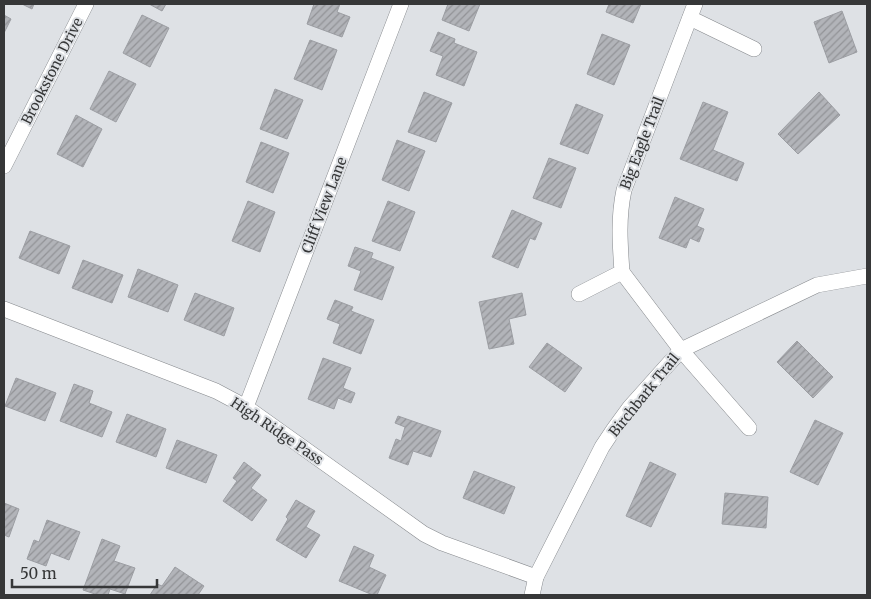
<svg xmlns="http://www.w3.org/2000/svg" width="871" height="599" viewBox="0 0 871 599" font-family="Merriweather,serif">
	<defs>
		<pattern id="building-hatch" width="6" height="6" patternUnits="userSpaceOnUse" patternTransform="scale(1.25)"><rect width="6" height="6" fill="#b2b4b9"/><path d="M-1 1l2-2M0 6l6-6M5 7l2-2" fill="none" stroke="#929397"/></pattern>
	</defs>
	<rect width="100%" height="100%" fill="#dee1e5"/>
	<!-- building -->
	<g fill="url(#building-hatch)" stroke="#9c9ea3">
		<path d="M22,4h12l-2,5z"/>
		<path d="M149,4h17l-4,7z"/>
		<path d="M314,4h26l-3,8 13,5 -8,20 -35,-13z"/>
		<path d="M448,4h32l-11,27 -27,-11z"/>
		<path d="M609,4h32l-8,19 -27,-11z"/>
		<path d="M842,11l15,41 -28,11 -15,-41z"/>
		<path d="M4,15l7,4 -7,14z"/>
		<path d="M142,15l27,13 -19,39 -27,-14z"/>
		<path d="M438,32l17,7 -1,4 23,9 -13,34 -28,-11 7,-19 -13,-5z"/>
		<path d="M602,34l28,11 -16,40 -27,-11z"/>
		<path d="M310,40l27,10 -15,40 -28,-11z"/>
		<path d="M109,71l27,13 -20,38 -26,-13z"/>
		<path d="M275,89l28,11 -16,39 -27,-10z"/>
		<path d="M424,92l28,11 -16,39 -28,-10z"/>
		<path d="M819,92l21,23 -42,39 -20,-20z"/>
		<path d="M703,102l25,10 -15,38 31,13 -7,18 -57,-22z"/>
		<path d="M576,104l27,11 -15,39 -28,-10z"/>
		<path d="M76,115l26,14 -19,38 -26,-13z"/>
		<path d="M397,140l28,11 -16,40 -27,-11z"/>
		<path d="M261,142l28,11 -16,40 -27,-11z"/>
		<path d="M549,158l27,10 -15,40 -28,-10z"/>
		<path d="M675,197l29,12 -7,17 7,3 -5,13 -9,-4 -4,10 -27,-10z"/>
		<path d="M248,201l27,11 -15,40 -28,-11z"/>
		<path d="M388,201l27,11 -15,39 -28,-10z"/>
		<path d="M512,210l30,13 -7,17 -5,-2 -12,30 -26,-11z"/>
		<path d="M30,231l40,15 -11,28 -40,-16z"/>
		<path d="M355,247l18,6 -2,5 23,9 -12,33 -28,-10 7,-19 -13,-5z"/>
		<path d="M83,260l40,15 -11,28 -40,-15z"/>
		<path d="M138,269l40,16 -10,27 -40,-15z"/>
		<path d="M195,293l39,15 -10,28 -40,-16z"/>
		<path d="M522,293l4,22 -17,4 5,25 -25,5 -10,-47z"/>
		<path d="M335,300l18,7 -2,4 23,9 -13,34 -28,-11 7,-19 -13,-5z"/>
		<path d="M797,341l36,36 -20,21 -36,-36z"/>
		<path d="M547,343l35,25 -17,24 -36,-25z"/>
		<path d="M323,358l28,10 -8,20 12,5 -4,10 -13,-5 -4,11 -26,-10z"/>
		<path d="M16,378l40,15 -11,28 -40,-15z"/>
		<path d="M74,384l19,7 -4,12 23,9 -10,25 -42,-16z"/>
		<path d="M127,414l39,15 -10,28 -40,-15z"/>
		<path d="M398,416l43,15 -10,26 -18,-6 -5,14 -19,-7 7,-19 5,2 4,-14 -10,-4z"/>
		<path d="M815,420l28,13 -25,52 -28,-13z"/>
		<path d="M177,440l40,15 -11,28 -40,-15z"/>
		<path d="M244,462l17,13 -10,13 16,12 -15,21 -29,-20 14,-20 -4,-3z"/>
		<path d="M650,462l26,12 -25,53 -25,-11z"/>
		<path d="M474,471l41,16 -11,27 -41,-16z"/>
		<path d="M725,493l43,4 -2,31 -44,-4z"/>
		<path d="M296,500l19,11 -9,16 14,8 -14,23 -30,-18 12,-21 -2,-2z"/>
		<path d="M4,503l15,6 -10,28 -5,-2z"/>
		<path d="M47,520l33,12 -11,28 -18,-7 -5,13 -19,-7 7,-19 5,2z"/>
		<path d="M102,539l18,7 -6,15 21,7 -10,26 -15,-5 -2,6h-10l-15,-5z"/>
		<path d="M354,546l20,9 -5,12 17,8 -9,20h-4l-34,-14z"/>
		<path d="M175,567l29,19 -6,9h-48l7,-11 5,2z"/>
	</g>
	<g fill="none" stroke-linecap="round" stroke-linejoin="round">
		<defs>
			<g id="street">
				<path d="M690,18l64,31"/>
				<path d="M4,166l82,-162"/>
				<path d="M622,272l59,78 68,78"/>
				<path d="M579,294l43,-22c-2,-28 -4,-54 2,-82l71,-186"/>
				<path d="M4,309l212,82 30,16 178,127 18,9 94,34"/>
				<path d="M246,407l155,-403"/>
				<path d="M532,595l4,-18 66,-130 12,-18 16,-22 51,-57 136,-65 50,-9"/>
			</g>
		</defs>
		<!-- street casing -->
		<use href="#street" stroke="#86898d" stroke-width="16"/>
		<!-- street -->
		<use href="#street" stroke="#fff" stroke-width="15"/>
	</g>
	<g text-anchor="middle" dominant-baseline="central" stroke-width="4" stroke-linejoin="round" paint-order="stroke">
		<!-- street labels -->
		<g font-size="14" fill="#363738" stroke="#dee1e5">
			<text transform="translate(52 71) rotate(-63)">Brookstone Drive</text>
			<text transform="translate(642 143) rotate(-69)">Big Eagle Trail</text>
			<text transform="translate(324 205) rotate(-69)">Cliff View Lane</text>
			<text transform="translate(644 395) rotate(-51)">Birchbark Trail</text>
			<text transform="translate(277 431) rotate(34)">High Ridge Pass</text>
		</g>
	</g>
	<!-- border -->
	<rect width="871" height="599" fill="none" stroke="#363738" stroke-width="10"/>
	<!-- scale -->
	<path d="M12 579v8h145v-8" fill="none" stroke="#363738" stroke-width="2.5"/>
	<text x="20" y="579" font-size="15" fill="#363738" stroke="#dee1e5" stroke-width="4" paint-order="stroke">50 m</text>
</svg>
